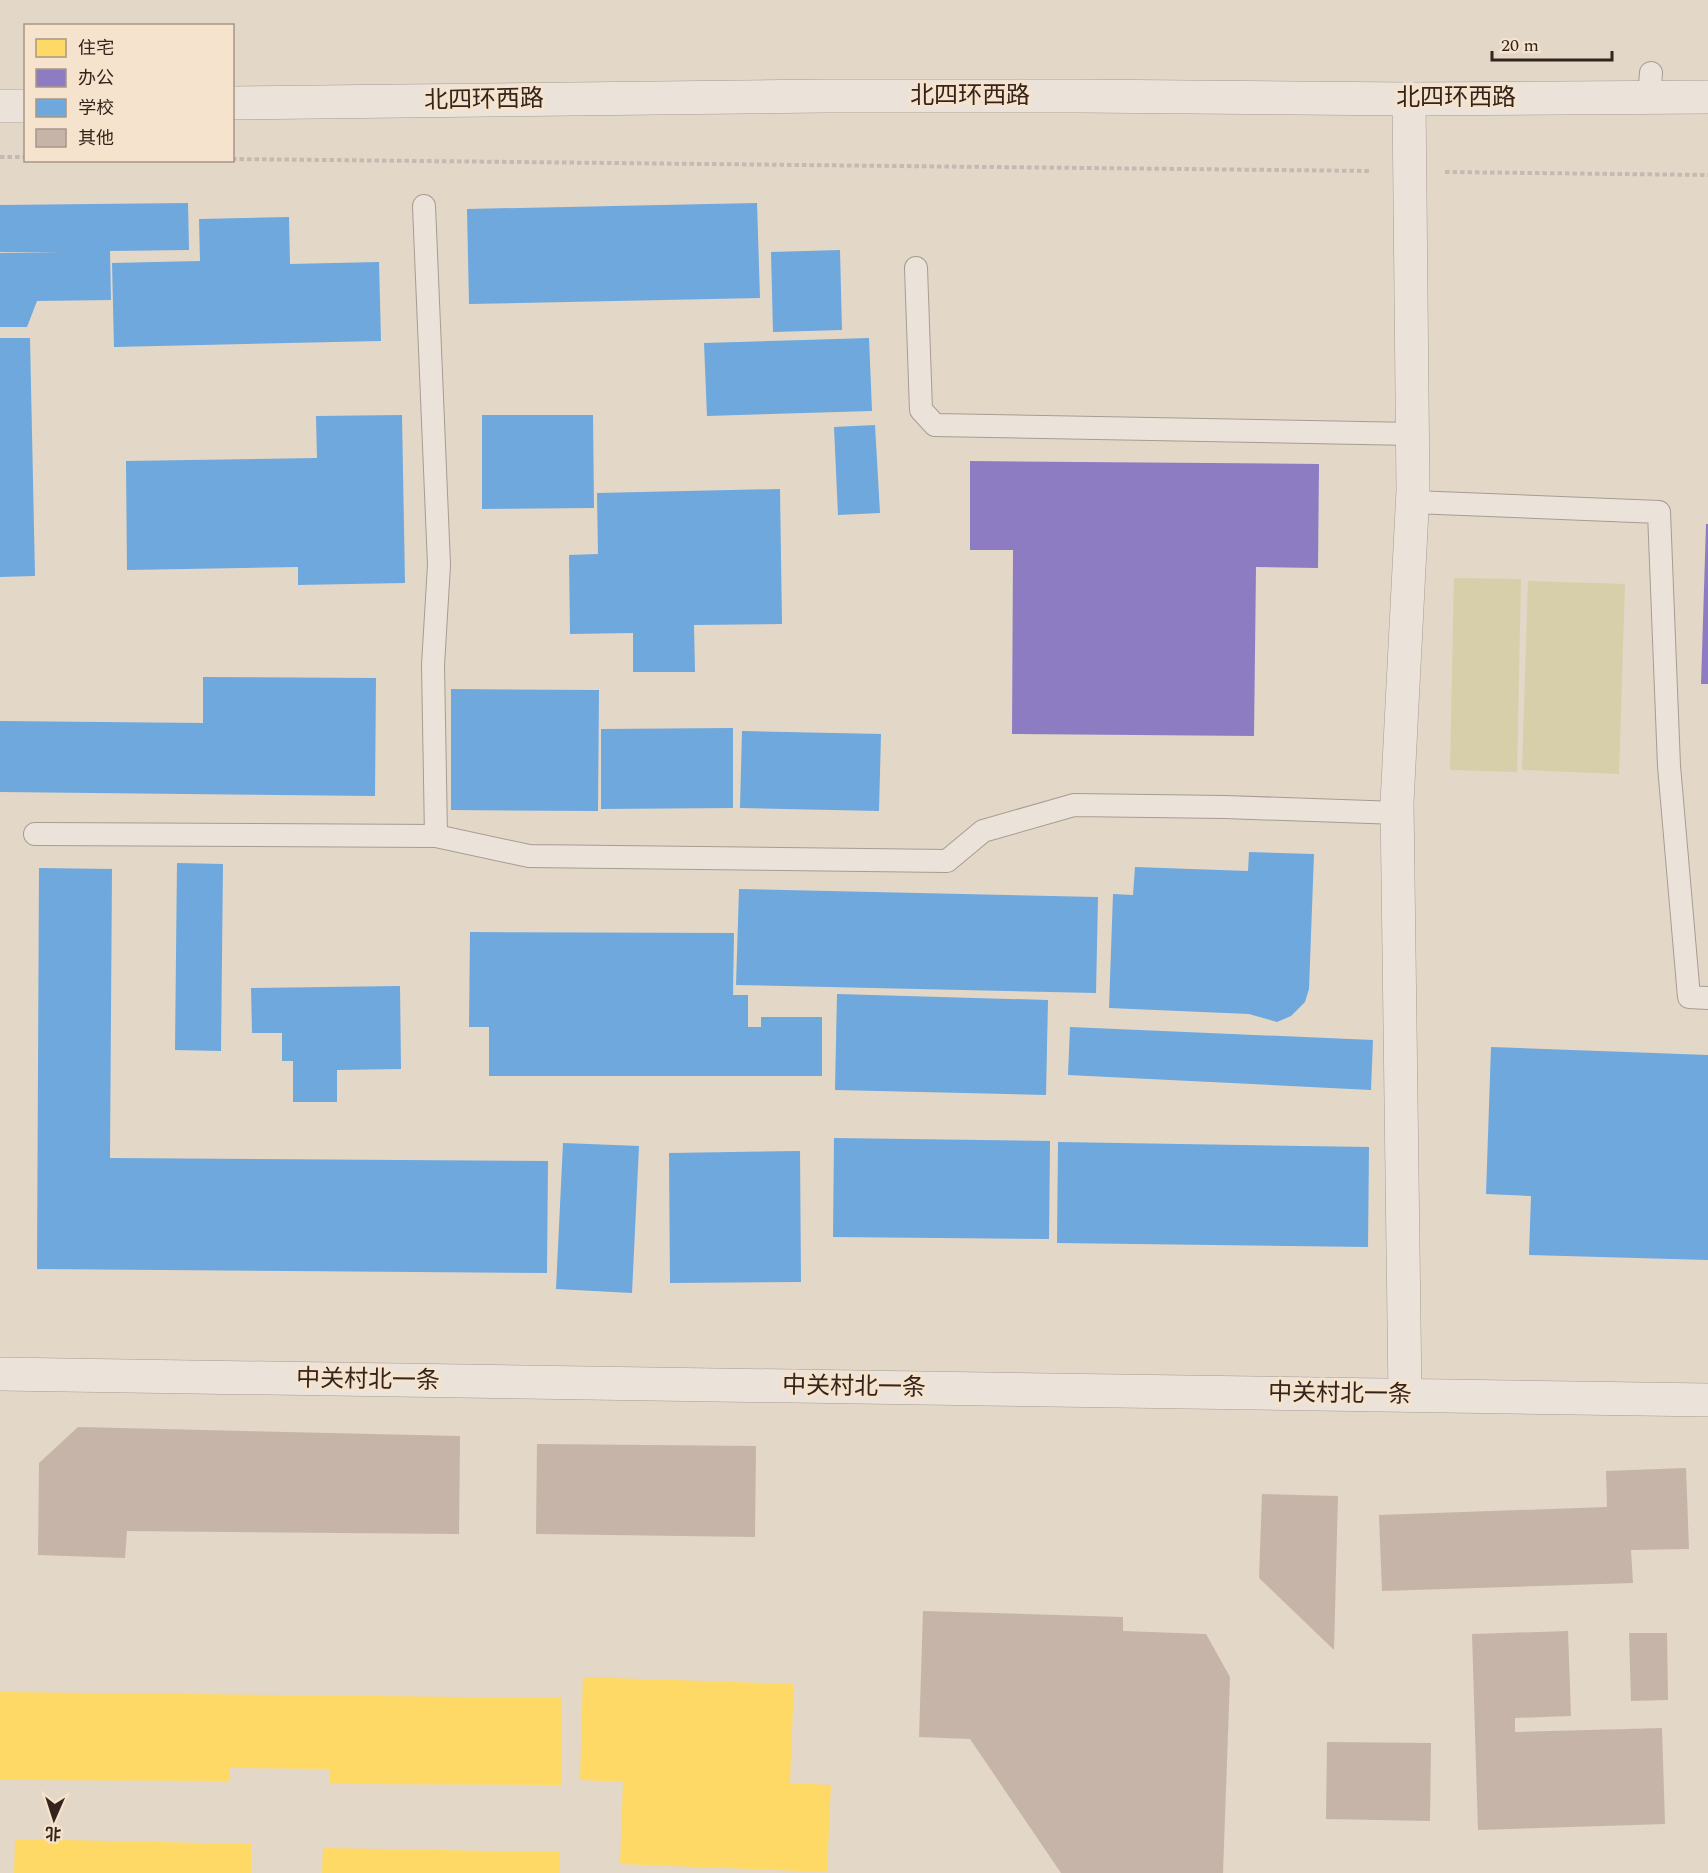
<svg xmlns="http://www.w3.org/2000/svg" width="1708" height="1873" viewBox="0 0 1708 1873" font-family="Spectral,'Noto Sans SC',serif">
	<rect width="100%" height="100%" fill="#e3d7c8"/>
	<!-- green -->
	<g fill="#d6cfaa">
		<path d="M1454,578l67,1 -4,193 -67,-2z"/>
		<path d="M1528,581l97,3 -6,190 -97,-4z"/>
	</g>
	<!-- homes -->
	<g fill="#ffd966">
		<path d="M583,1677l211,7 -4,99 41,2 -4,87 -207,-8 3,-82 -43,-2z"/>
		<path d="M0,1692l562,6 -1,87 -231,-1v-15l-100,-1v13l-230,-1z"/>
		<path d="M15,1839l236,5v29h-237z"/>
		<path d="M323,1848l237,4 -1,21h-237z"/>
	</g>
	<!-- offices -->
	<g fill="#8e7cc3">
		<path d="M970,461l349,3 -1,104 -62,-1 -2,169 -242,-2 1,-184h-43z"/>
		<path d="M1706,524h2v160h-7z"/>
	</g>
	<!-- schools -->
	<g fill="#6fa8dc">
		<path d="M188,203l1,47 -79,1 1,49 -74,1 -10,26h-27v-74l63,-1h-63v-47z"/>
		<path d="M757,203l3,95 -291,6 -2,-95z"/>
		<path d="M289,217l1,47 89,-2 2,79 -267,6 -2,-84 88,-2 -1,-42z"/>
		<path d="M840,250l2,80 -69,2 -2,-80z"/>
		<path d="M0,338h30l5,238 -35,1z"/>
		<path d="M869,338l3,73 -165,5 -3,-73z"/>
		<path d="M402,415l3,168 -107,2v-18l-171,3 -1,-109 191,-3 -1,-42z"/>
		<path d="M482,415h111l1,93 -112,1z"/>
		<path d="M875,425l5,88 -42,2 -4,-88z"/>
		<path d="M780,489l2,135 -88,1 1,47h-62v-39l-63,1 -1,-79 29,-1 -1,-61z"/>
		<path d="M203,677l173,1 -1,118 -375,-4v-71l203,2z"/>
		<path d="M451,689l148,1 -1,121 -147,-1z"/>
		<path d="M733,728v80l-132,1v-80z"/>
		<path d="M742,731l139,3 -2,77 -139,-3z"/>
		<path d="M1249,852l65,2 -5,135 -4,13 -14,14 -14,6 -28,-8 -140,-6 4,-114 20,1 2,-28 113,4z"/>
		<path d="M177,863l46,1 -2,187 -46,-1z"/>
		<path d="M39,868l73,1 -2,289 438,3 -1,112 -510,-4z"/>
		<path d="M739,889l359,8 -2,96 -360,-8z"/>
		<path d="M470,932l264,1 -1,62h15v32h13v-10h61v59h-333v-49h-20z"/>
		<path d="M400,986l1,83 -64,1v32h-44v-41h-11v-28h-30l-1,-45z"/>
		<path d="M837,994l211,6 -2,95 -211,-5z"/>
		<path d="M1070,1027l303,13 -2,50 -303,-15z"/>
		<path d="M1491,1047l217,8v205l-179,-5 2,-59 -45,-2z"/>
		<path d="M834,1138l216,3 -1,98 -216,-2z"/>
		<path d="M1058,1142l311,5 -1,100 -311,-4z"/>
		<path d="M563,1143l76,3 -7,147 -76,-4z"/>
		<path d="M800,1151l1,131 -131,1 -1,-130z"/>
	</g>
	<!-- building -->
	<g fill="#c6b4a9">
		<path d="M78,1427l382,9 -1,98 -332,-3 -2,27 -87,-3 1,-92z"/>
		<path d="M537,1444l219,2 -1,91 -219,-3z"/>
		<path d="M1686,1468l3,81 -58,1 2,33 -251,8 -3,-76 228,-8 -1,-36z"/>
		<path d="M1262,1494l76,2 -4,154 -75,-72z"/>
		<path d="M923,1611l200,6v14l83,3 24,43 -7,196h-162l-91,-134 -51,-2z"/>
		<path d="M1568,1631l3,85 -56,2v14l147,-4 3,96 -187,6 -6,-196z"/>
		<path d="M1629,1633h38l1,67 -37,1z"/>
		<path d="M1327,1742l104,1 -1,78 -104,-2z"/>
	</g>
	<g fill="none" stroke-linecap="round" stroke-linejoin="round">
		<defs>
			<g id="service">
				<path d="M1649,97l2,-24"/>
				<path d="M916,268l5,142 14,15 478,9"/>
				<path d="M1413,502l246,10 10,254 20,231 19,1"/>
				<path d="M35,834l401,2 -3,-171 6,-100 -15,-359"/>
				<path d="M436,836l93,20 418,5 36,-30 91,-26 151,2 173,6"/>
			</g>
			<g id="minor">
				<path d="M0,1374l1708,26"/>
				<path d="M1405,1395l-8,-592 16,-313 -4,-391"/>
			</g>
			<g id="tertiary">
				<path d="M232,103l592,-7h257l328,3 299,-2"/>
				<path d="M0,106h26"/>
			</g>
		</defs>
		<!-- service casing -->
		<use href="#service" stroke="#a79c92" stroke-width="24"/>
		<!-- minor casing -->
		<use href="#minor" stroke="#a79c92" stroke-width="34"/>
		<!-- tertiary casing -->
		<use href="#tertiary" stroke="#a79c92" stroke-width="34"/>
		<!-- path -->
		<g stroke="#c3bab1" stroke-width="4" stroke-dasharray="4.5 3" stroke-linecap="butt">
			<path d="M0,157h26"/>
			<path d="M232,159l1140,12"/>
			<path d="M1445,172l263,3"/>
		</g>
		<!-- service -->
		<use href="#service" stroke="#ebe3da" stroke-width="22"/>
		<!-- minor -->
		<use href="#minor" stroke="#ebe3da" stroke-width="33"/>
		<!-- tertiary -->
		<use href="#tertiary" stroke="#ebe3da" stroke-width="33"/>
	</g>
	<g text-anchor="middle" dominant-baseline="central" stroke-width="6" stroke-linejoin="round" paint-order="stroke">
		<!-- street labels -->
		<g font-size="24" fill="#35241b" stroke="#f5e3cd">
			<text x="970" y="96">北四环西路</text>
			<text x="1456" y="98">北四环西路</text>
			<text transform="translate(484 100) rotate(-1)">北四环西路</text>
			<text transform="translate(368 1380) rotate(1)">中关村北一条</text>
			<text transform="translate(854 1387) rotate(1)">中关村北一条</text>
			<text transform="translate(1340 1394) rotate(1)">中关村北一条</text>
		</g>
	</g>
	<!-- legend -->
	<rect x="24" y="24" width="210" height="138" fill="#f5e3cd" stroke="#a89786" stroke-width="1.5"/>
	<rect x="36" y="39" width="30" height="18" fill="#ffd966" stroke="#a89786" stroke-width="1.5"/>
	<text x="78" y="54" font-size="18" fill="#35241b">住宅</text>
	<rect x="36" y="69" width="30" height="18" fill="#8e7cc3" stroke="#a89786" stroke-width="1.5"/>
	<text x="78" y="84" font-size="18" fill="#35241b">办公</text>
	<rect x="36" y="99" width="30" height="18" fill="#6fa8dc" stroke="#a89786" stroke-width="1.5"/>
	<text x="78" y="114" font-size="18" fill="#35241b">学校</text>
	<rect x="36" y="129" width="30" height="18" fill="#c6b4a9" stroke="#a89786" stroke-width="1.5"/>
	<text x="78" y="144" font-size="18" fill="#35241b">其他</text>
	<!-- north arrow -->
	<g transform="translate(54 1819) rotate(183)" stroke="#f5e3cd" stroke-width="4.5" paint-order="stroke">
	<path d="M0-4.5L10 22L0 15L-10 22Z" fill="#35241b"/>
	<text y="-9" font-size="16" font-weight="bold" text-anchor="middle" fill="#35241b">北</text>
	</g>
	<!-- scale -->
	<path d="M1492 51v9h120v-9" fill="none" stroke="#35241b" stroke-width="3"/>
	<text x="1501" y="51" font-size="18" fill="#35241b" stroke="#f5e3cd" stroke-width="4.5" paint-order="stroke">20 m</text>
</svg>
